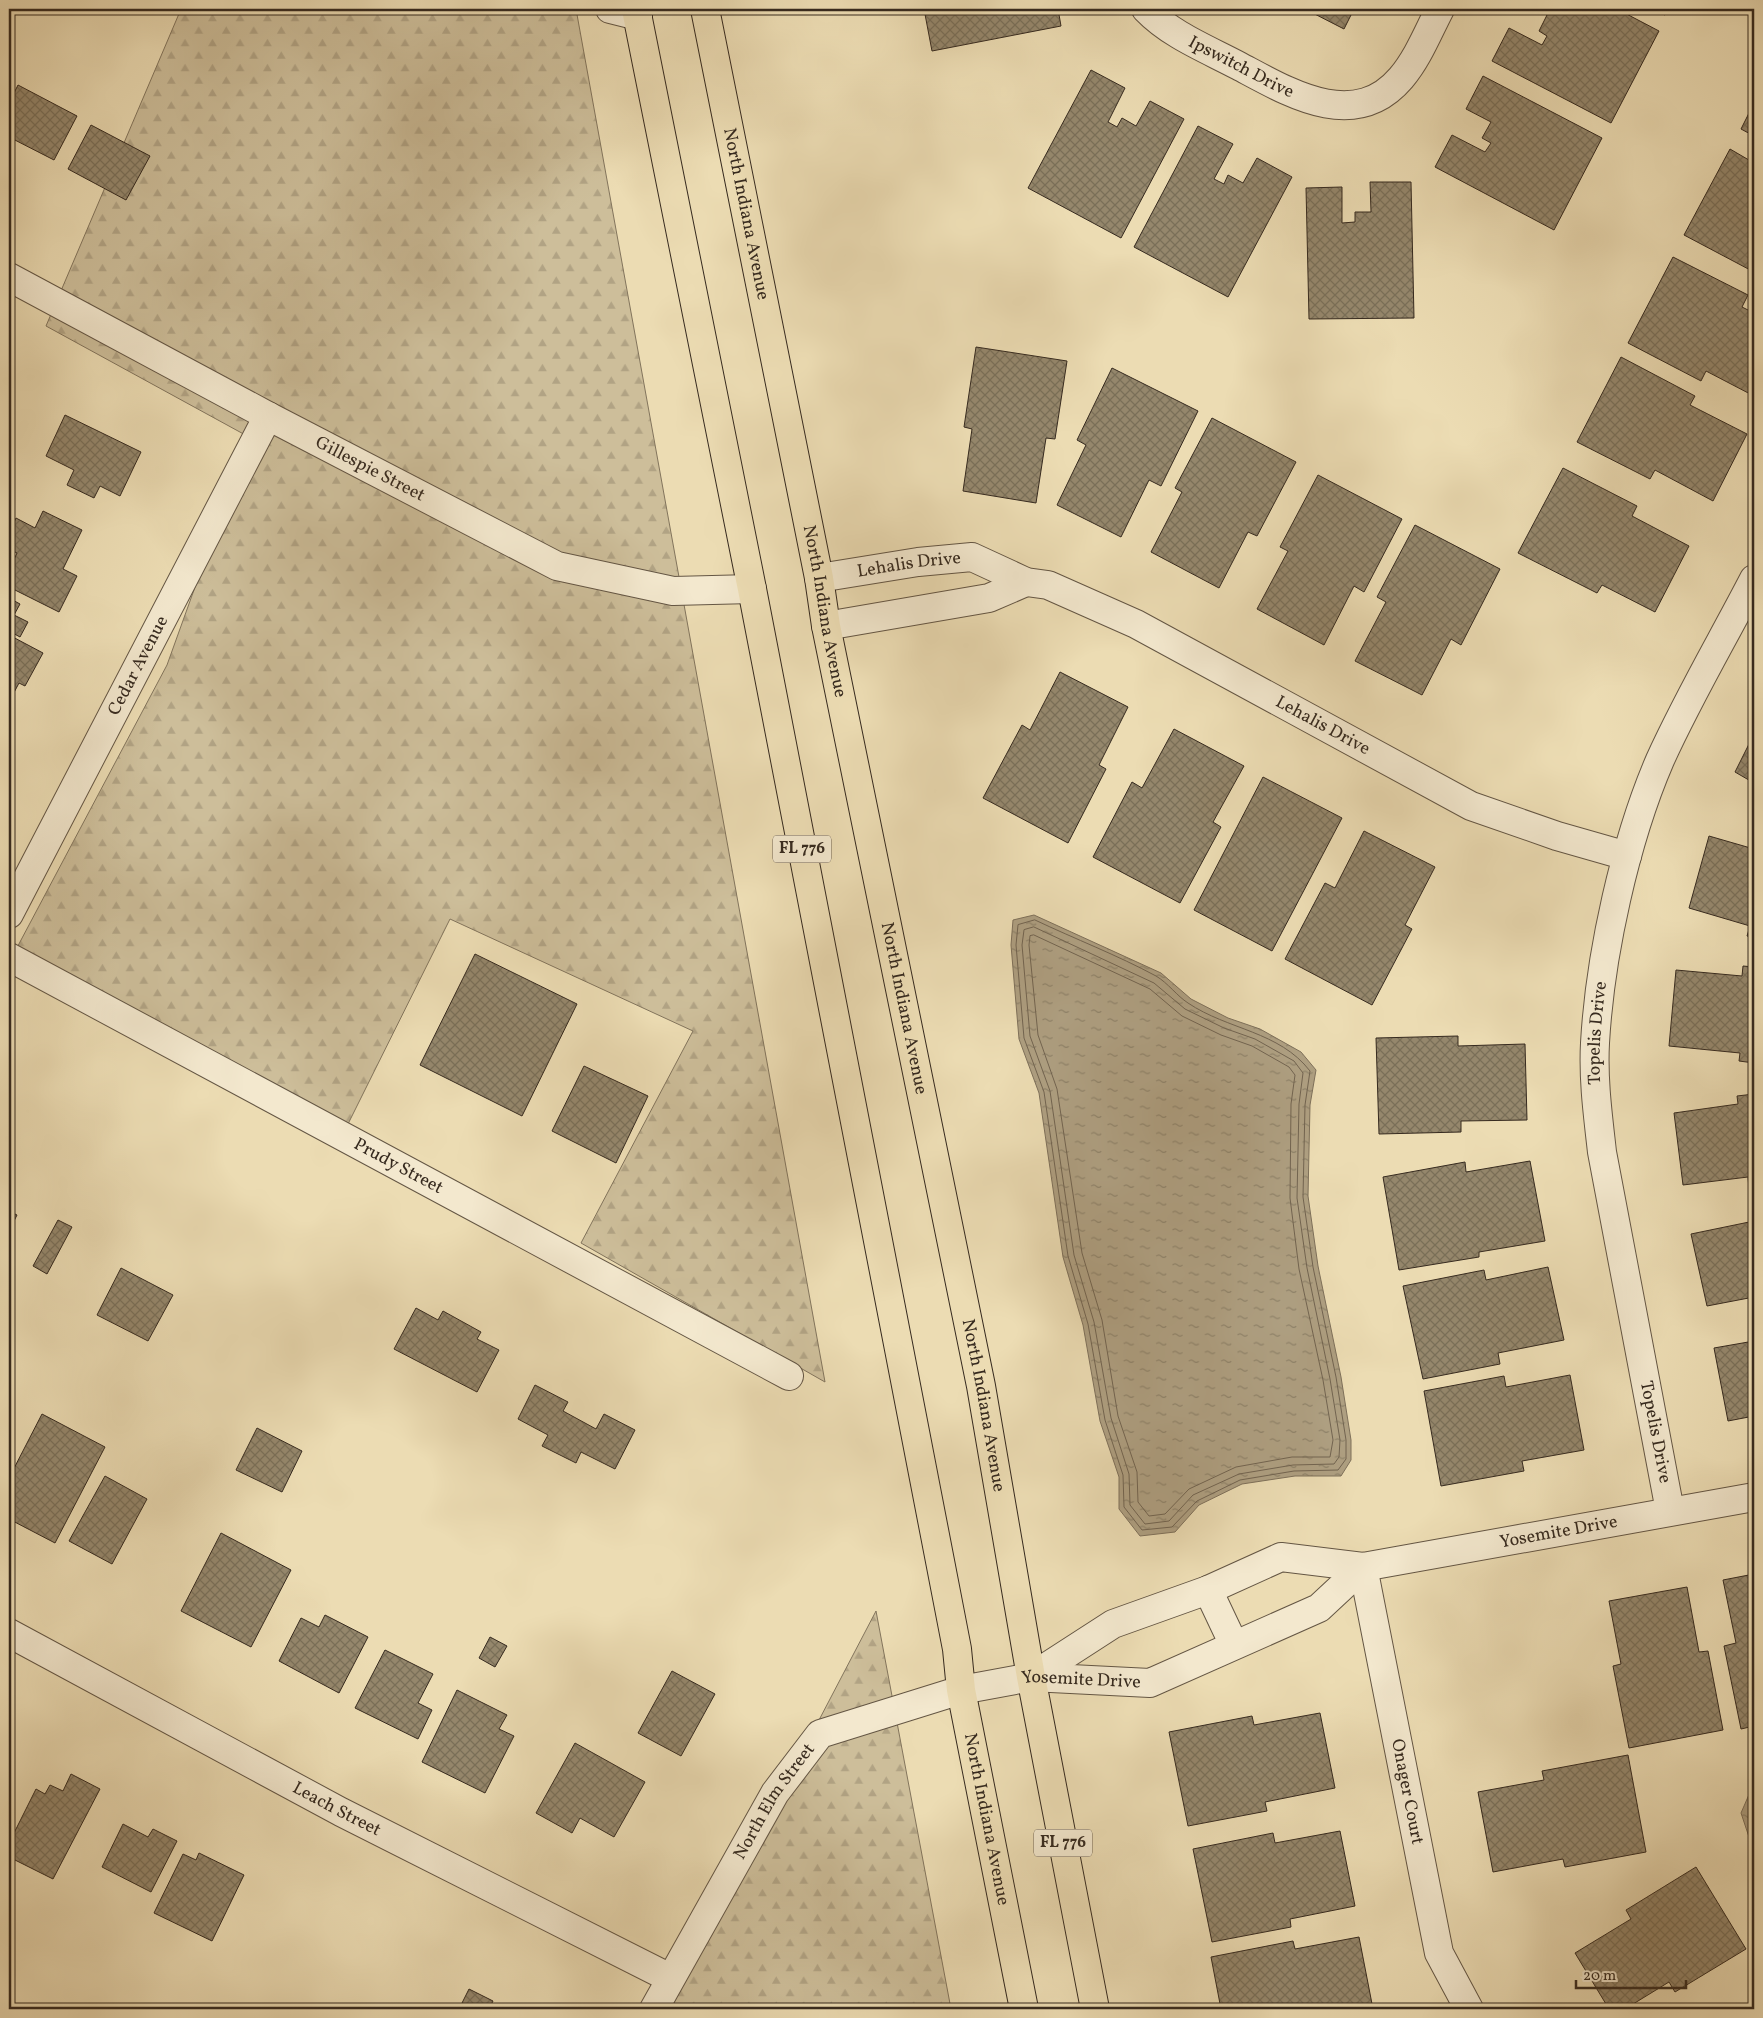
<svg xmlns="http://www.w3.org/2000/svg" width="1763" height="2018" viewBox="0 0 1763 2018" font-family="Vollkorn,serif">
	<defs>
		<pattern id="forest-firs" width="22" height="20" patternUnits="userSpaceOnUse" patternTransform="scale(1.25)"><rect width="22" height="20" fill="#cdbe9a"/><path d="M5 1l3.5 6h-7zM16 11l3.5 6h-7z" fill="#b1a384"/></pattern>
		<pattern id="water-ripples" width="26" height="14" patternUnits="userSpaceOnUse" patternTransform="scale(1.25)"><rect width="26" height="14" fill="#ae9f81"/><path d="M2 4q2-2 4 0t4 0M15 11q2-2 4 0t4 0" fill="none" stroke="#8e8269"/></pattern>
		<pattern id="building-cross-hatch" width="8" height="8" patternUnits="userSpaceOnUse" patternTransform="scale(1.25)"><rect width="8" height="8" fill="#95876c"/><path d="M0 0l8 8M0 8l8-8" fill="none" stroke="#7a6f58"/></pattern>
	</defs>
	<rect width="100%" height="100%" fill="#ecdcb3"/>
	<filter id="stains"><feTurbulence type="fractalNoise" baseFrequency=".004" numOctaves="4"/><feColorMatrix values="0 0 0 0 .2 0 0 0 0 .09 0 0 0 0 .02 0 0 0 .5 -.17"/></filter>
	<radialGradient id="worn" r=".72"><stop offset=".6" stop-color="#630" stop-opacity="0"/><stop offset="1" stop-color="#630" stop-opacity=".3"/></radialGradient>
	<!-- forest -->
	<g fill="url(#forest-firs)" stroke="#82745c">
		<path d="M181,9h395l249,1373 -244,-139 112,-212 -243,-112 -102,205 -336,-167 155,-292 82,-228 -203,-111z"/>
		<path d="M876,1611l75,398h-283z"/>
	</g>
	<!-- water -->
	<g fill="url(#water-ripples)" stroke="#7e705a">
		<path d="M1034,915l127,58 30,26 37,19 32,11 41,23 15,18 -6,35 -2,91 10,70 23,111 10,63v20l-10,16h-46l-53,8 -43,21 -24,27 -35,4 -21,-27v-32l-19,-56 -17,-96 -20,-68 -24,-164 -20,-54 -8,-94 2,-25z"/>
		<path d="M1754,1783v69l-13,-39z"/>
	</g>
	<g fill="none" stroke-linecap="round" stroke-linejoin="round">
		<!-- shore -->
		<g stroke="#726450" stroke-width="1">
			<path d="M1035,920c40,19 82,35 121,56 12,7 21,20 32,27 40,27 91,28 122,68l-5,34 -2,92 10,70 23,110 10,63v19l-8,11 -44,1 -54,9 -43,21 -25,26 -30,3 -18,-23 -1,-32 -18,-55 -17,-96 -20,-68 -24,-164 -20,-54 -8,-93 2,-20z"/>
			<path d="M1034,927l120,56 31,26 39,19 31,11 39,22 9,12 -4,31 -2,94 10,70 23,111 10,61 -1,17 -5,7 -41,1 -54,9 -46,21 -24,26 -24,3 -15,-19 -1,-31 -18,-56 -17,-96 -20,-67 -24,-164 -20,-55 -8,-91 2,-15z"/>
			<path d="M1034,935l116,54 32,27 39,19 31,11 37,21 6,8 -4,29 -1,94 9,71 24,111 10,60 -3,17h-38l-56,10 -47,22 -24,25 -16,2 -11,-14 -1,-30 -19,-56 -16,-96 -20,-67 -25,-164 -19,-54 -9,-90 1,-9z"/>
		</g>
	</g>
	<!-- building -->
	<g fill="url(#building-cross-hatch)" stroke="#362a1f">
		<path d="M924,9h134l3,17 -129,25z"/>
		<path d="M1305,9h49l-10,20z"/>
		<path d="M1535,9h82l42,22 -48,92 -119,-62 17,-33 33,17 5,-9 -8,-5 8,-16z"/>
		<path d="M1653,9h16l-4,6z"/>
		<path d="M1091,70l34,18 -17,34 9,5 5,-9 14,8 14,-25 34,18 -63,119 -93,-50z"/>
		<path d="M1483,76l119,62 -48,92 -119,-63 17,-32 33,17 6,-9 -9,-5 9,-16 -25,-13z"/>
		<path d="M18,85l59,31 -23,44 -45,-23v-34z"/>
		<path d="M1754,103v33l-13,-7z"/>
		<path d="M91,125l59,31 -24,44 -58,-31z"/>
		<path d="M1198,126l35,18 -19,35 10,5 4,-9 15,8 14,-25 35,19 -64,120 -94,-50z"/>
		<path d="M1730,149l24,14v109l-70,-37z"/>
		<path d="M1370,182h41l3,136 -105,1 -3,-131 36,-1v36l13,-1v-10h16z"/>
		<path d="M1673,257l75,38 -6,12 12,6v83l-48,-25 -5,10 -73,-38z"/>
		<path d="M976,347l91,14 -12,78 -9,-1 -10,65 -73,-12 9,-62 -8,-2z"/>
		<path d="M1621,357l74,39 -5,9 57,29 -34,67 -58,-31 -5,9 -73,-37z"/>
		<path d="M1112,368l86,43 -37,75 -12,-6 -28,57 -64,-32 29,-60 -9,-5z"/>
		<path d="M65,415l76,37 -21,44 -20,-10 -6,12 -27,-13 7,-15 -28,-14z"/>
		<path d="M1212,418l84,44 -39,74 -9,-4 -29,56 -68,-36 31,-60 -7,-4z"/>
		<path d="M1563,468l74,38 -5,10 57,30 -34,66 -53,-27 -5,8 -79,-40z"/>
		<path d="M1318,475l84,44 -38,73 -10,-6 -30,59 -67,-36 31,-58 -8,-4z"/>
		<path d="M43,511l39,19 -19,39 14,7 -18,36 -50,-25v-17l8,-17 -8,-4v-16l7,-15 19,10z"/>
		<path d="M1415,525l85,44 -39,76 -10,-6 -29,56 -67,-34 31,-59 -9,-5z"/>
		<path d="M9,598l11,6 -6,11 14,7 -8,15 -11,-6z"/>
		<path d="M9,635l34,18 -18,33 -6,-3 -10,19z"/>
		<path d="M1060,672l68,35 -29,58 7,4 -38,74 -85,-45 39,-73 8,5z"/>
		<path d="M1174,729l70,37 -31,56 8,5 -41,76 -87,-46 39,-75 10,6z"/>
		<path d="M1754,734v49l-19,-11z"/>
		<path d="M1263,777l79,41 -70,133 -78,-41z"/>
		<path d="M1364,831l71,36 -30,58 7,4 -40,76 -87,-46 40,-76 10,5z"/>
		<path d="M1709,836l45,13v89l-7,-2 3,-10 -61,-18z"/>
		<path d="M475,954l102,50 -55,112 -102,-51z"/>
		<path d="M1743,966l11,1v96l-15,-2 1,-8 -71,-7 7,-76 66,6z"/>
		<path d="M1458,1036v10l67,-2 2,76 -66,1v11l-82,2 -3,-96z"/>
		<path d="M584,1066l64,30 -32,67 -64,-32z"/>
		<path d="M1754,1094v94l-5,1 -1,-12 -65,8 -9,-72 64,-9 -1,-8z"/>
		<path d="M1530,1161l15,80 -66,11v5l-80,13 -16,-93 82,-15 1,10z"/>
		<path d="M9,1211l8,4 -8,16z"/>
		<path d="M58,1220l14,7 -25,47 -14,-8z"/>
		<path d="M1754,1221v76l-47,9 -16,-72z"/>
		<path d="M1548,1267l16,73 -66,13 2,11 -77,15 -20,-93 81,-16 2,10z"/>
		<path d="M121,1268l52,27 -25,46 -51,-26z"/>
		<path d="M416,1308l22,12 5,-9 38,21 -4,7 22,11 -22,42 -83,-43z"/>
		<path d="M1754,1341v75l-26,5 -14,-73z"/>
		<path d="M1570,1375l14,75 -62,11 2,10 -83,15 -17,-95 80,-15 2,11z"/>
		<path d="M535,1385l33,17 -5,9 33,18 8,-15 31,16 -20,39 -34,-17 -5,11 -34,-17 6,-11 -30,-16z"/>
		<path d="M42,1414l63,33 -50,96 -46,-24v-41z"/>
		<path d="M257,1428l45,23 -20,41 -46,-22z"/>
		<path d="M105,1476l42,23 -35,65 -43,-23z"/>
		<path d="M221,1533l70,37 -40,77 -70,-36z"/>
		<path d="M1754,1574v152l-13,3 -17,-83 12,-3 -13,-63z"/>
		<path d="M1687,1587l12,65 9,-1 15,79 -94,18 -16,-82 8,-2 -12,-63z"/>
		<path d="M325,1615l43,22 -29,56 -60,-32 22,-43 18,9z"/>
		<path d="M490,1637l17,9 -12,21 -16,-9z"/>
		<path d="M385,1650l48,24 -15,29 14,7 -14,29 -63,-31z"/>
		<path d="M672,1671l43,23 -34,62 -43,-23z"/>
		<path d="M457,1690l50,25 -8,14 15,7 -29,57 -63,-31z"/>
		<path d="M1320,1713l15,75 -70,14 2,9 -79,15 -19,-94 83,-16 2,9z"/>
		<path d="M575,1743l70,39 -31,55 -34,-19 -8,15 -36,-20z"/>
		<path d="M1628,1755l18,97 -81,15 -2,-8 -70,13 -15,-80 66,-12 -2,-9z"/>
		<path d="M71,1774l29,15 -47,90 -44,-22v-14l27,-54 9,5 5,-9 13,6z"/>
		<path d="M123,1824l25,13 5,-8 24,12 -26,51 -49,-25z"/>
		<path d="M1340,1831l15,75 -65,13 1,8 -79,15 -19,-93 80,-16 2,10z"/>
		<path d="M199,1853l45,22 -32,66 -58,-28 29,-59 13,6z"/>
		<path d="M1696,1867l50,82 -71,43 -6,-10 -44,27h-16l-34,-56 56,-34 -5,-9z"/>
		<path d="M1359,1937l14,72h-152l-10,-52 82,-16 2,8z"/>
		<path d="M469,1989l24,12 -4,8h-30z"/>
	</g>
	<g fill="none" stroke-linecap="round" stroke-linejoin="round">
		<defs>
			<g id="minor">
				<path d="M610,9l28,7"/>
				<path id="s1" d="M1146,9c25,26 61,40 93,57 49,26 115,67 162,12 17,-20 27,-46 39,-69"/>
				<path id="s2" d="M9,277l259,139 289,150 116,25 79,-2"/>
				<path id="s3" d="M819,578l99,-16 54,-5 54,25 22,3 88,39 335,182 86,30 70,20"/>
				<path d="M826,626l163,-28 37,-16"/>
				<path id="s4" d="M9,914l259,-498"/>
				<path id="s5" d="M9,957l780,419"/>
				<path id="s6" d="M1670,1511l-68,-359c-4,-36 -9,-72 -7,-109 5,-88 30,-202 65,-283 28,-62 63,-121 94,-181"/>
				<path id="s7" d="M1363,1567l76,386 30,56"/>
				<path d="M1208,1590l26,55"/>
				<path id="s8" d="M9,1633l332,179 329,166"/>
				<path id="s9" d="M1031,1677l82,-53 95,-34 73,-33 82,10 391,-70"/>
				<path id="s10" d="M654,2009l121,-216 45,-59 141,-44 70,-13 119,6 169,-75 44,-41"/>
			</g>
			<g id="major">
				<path id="s11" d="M636,9l116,580 205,1060 4,41 63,319"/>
				<path id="s12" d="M705,9l114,569 7,48 155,760 50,291 64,332"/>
			</g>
		</defs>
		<!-- minor casing -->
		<use href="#minor" stroke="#645644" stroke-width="30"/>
		<!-- major casing -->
		<use href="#major" stroke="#362a1f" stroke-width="30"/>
		<!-- minor -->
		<use href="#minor" stroke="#f3e8ce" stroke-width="28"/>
		<!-- major -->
		<use href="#major" stroke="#ecdcb3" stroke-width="28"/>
	</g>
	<g text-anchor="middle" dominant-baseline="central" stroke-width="4.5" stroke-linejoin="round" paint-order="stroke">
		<!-- shield labels -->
		<g fill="#f3e8ce" stroke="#6f6354" stroke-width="1">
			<rect x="773" y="835.5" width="58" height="27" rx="4"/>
			<rect x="1034" y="1829.5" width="58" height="27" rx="4"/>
		</g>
		<g font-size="16" font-weight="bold" fill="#362a1f">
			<text x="802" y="849">FL 776</text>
			<text x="1063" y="1843">FL 776</text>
		</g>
		<!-- street labels -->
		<g font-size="18" fill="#362a1f" stroke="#f3e8ce">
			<text stroke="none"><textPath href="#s1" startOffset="112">Ipswitch Drive</textPath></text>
			<text stroke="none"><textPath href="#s12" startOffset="209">North Indiana Avenue</textPath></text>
			<text stroke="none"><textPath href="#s2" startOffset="409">Gillespie Street</textPath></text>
			<text stroke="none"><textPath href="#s3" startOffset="91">Lehalis Drive</textPath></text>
			<text stroke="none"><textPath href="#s12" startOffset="614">North Indiana Avenue</textPath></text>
			<text stroke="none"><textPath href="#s4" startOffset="280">Cedar Avenue</textPath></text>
			<text stroke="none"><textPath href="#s3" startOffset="545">Lehalis Drive</textPath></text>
			<text stroke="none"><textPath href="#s12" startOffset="1019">North Indiana Avenue</textPath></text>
			<text stroke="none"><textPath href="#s6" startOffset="485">Topelis Drive</textPath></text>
			<text stroke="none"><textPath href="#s5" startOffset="442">Prudy Street</textPath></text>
			<text stroke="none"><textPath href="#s12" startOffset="1424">North Indiana Avenue</textPath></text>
			<text transform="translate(1655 1432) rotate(79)">Topelis Drive</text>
			<text stroke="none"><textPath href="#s9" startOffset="560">Yosemite Drive</textPath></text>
			<text stroke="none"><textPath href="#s10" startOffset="591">Yosemite Drive</textPath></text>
			<text stroke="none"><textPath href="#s7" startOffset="229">Onager Court</textPath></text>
			<text stroke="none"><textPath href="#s10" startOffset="240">North Elm Street</textPath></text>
			<text stroke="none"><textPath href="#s8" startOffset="372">Leach Street</textPath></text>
			<text stroke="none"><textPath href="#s11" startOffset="1844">North Indiana Avenue</textPath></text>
		</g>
	</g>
	<!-- margin -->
	<rect width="1763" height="2018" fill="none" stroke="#ecdcb3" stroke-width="30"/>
	<rect x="10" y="10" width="1743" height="1998" fill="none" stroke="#362a1f" stroke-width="2.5"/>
	<rect x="15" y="15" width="1733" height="1988" fill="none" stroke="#362a1f"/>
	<!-- scale -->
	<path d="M1576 1980v8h110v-8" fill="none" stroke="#362a1f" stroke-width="2.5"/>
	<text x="1583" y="1980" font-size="15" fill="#362a1f" stroke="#f3e8ce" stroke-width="4" paint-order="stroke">20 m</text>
	<rect width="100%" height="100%" filter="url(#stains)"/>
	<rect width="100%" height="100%" fill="url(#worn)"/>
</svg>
